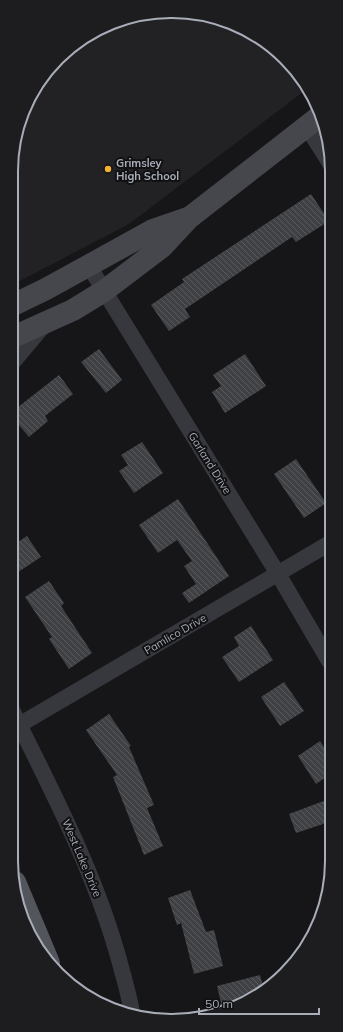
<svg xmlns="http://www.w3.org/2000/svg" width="343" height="1032" viewBox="0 0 343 1032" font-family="Mulish,sans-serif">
	<defs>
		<pattern id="building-back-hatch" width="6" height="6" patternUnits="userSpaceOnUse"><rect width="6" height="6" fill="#404145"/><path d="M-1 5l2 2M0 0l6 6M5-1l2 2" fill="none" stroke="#595a5e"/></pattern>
	</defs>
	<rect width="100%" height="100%" fill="#161618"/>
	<!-- built -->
	<path fill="#222225" d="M140,14h63l49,18 33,26 22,31 -178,135 -115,60v-144l24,-58 45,-44z"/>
	<!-- building -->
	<g fill="url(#building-back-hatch)">
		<path d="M311,194l18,27 -33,21 -4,-5 -107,72 5,8 -21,14 -18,-26 33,-23 -2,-3z"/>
		<path d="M99,349l23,31 -16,13 -25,-31z"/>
		<path d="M245,354l21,32 -41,27 -13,-21 9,-6 -8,-11z"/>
		<path d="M59,375l14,19 -28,22 3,5 -19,16 -16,-19v-7z"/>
		<path d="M142,442l21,31 -29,20 -15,-22 9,-6 -7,-10z"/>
		<path d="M296,459l30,44 -22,15 -30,-44z"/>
		<path d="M178,499l51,77 -40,27 -7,-10 14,-9 -12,-18 8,-5 -15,-21 -19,13 -19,-28z"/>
		<path d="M27,536l14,21 -29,19v-30z"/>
		<path d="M49,581l15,22 -3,3 31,47 -23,16 -20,-30 3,-2 -27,-40z"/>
		<path d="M251,626l22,34 -34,22 -17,-25 17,-11 -5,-9z"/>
		<path d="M284,682l20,29 -24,15 -19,-29z"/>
		<path d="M109,714l22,32 -2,1 25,58 -7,3 16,38 -19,9 -31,-78 4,-2 -31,-45z"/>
		<path d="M320,741l9,13v21l-13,9 -18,-28z"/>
		<path d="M329,799v23l-33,11 -7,-19z"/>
		<path d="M190,890l16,42 8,-2 9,36 -29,8 -13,-51 -4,2 -9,-27z"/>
		<path d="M260,975l4,15 -41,21 -6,-25z"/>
	</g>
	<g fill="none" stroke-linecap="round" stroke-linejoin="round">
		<!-- minor -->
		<g stroke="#37383d" stroke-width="16">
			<path d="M307,127l24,38"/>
			<path d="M89,266l189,308 51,87"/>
			<path d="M13,362l31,-37"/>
			<path d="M12,710c41,83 85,166 109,257 4,15 9,31 11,47"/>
			<path d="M19,725l311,-182"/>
		</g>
		<!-- secondary -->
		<g stroke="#45474d" stroke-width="22">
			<path d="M13,305l33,-16 107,-59 35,-12"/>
			<path d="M13,337l60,-27 31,-19 58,-44 27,-29 131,-102"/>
		</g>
		<!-- primary -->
		<path stroke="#53555c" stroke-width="22" d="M15,882l34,81"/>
	</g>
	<!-- markers -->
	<circle fill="#f2b134" stroke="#111113" stroke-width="1.5" cx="108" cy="169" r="4"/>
	<g text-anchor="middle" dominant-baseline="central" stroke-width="4" stroke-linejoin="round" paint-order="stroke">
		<!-- poi labels -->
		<g font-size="11" font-weight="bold" fill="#a8adb8" stroke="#111113" text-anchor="start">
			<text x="116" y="163">Grimsley<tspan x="116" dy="13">High School</tspan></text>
		</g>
		<!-- street labels -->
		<g font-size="11" fill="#a8adb8" stroke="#111113">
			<text transform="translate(210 463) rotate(58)">Garland Drive</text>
			<text transform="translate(175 634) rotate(-30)">Pamlico Drive</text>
			<text transform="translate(82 858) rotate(67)">West Lake Drive</text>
		</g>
	</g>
	<!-- crop -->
	<path d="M0 0H343V1032H0ZM171 18H172A153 153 0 0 1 325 171V861A153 153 0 0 1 172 1014H171A153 153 0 0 1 18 861V171A153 153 0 0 1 171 18Z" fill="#1d1d20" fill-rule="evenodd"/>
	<path fill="none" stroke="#a8adb8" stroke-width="2" d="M171 18H172A153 153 0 0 1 325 171V861A153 153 0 0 1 172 1014H171A153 153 0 0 1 18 861V171A153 153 0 0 1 171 18Z"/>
	<!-- scale -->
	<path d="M199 1008v6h120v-6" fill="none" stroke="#a8adb8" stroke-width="2"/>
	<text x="205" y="1008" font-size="12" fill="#a8adb8" stroke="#111113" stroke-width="3" paint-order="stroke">50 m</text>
</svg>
